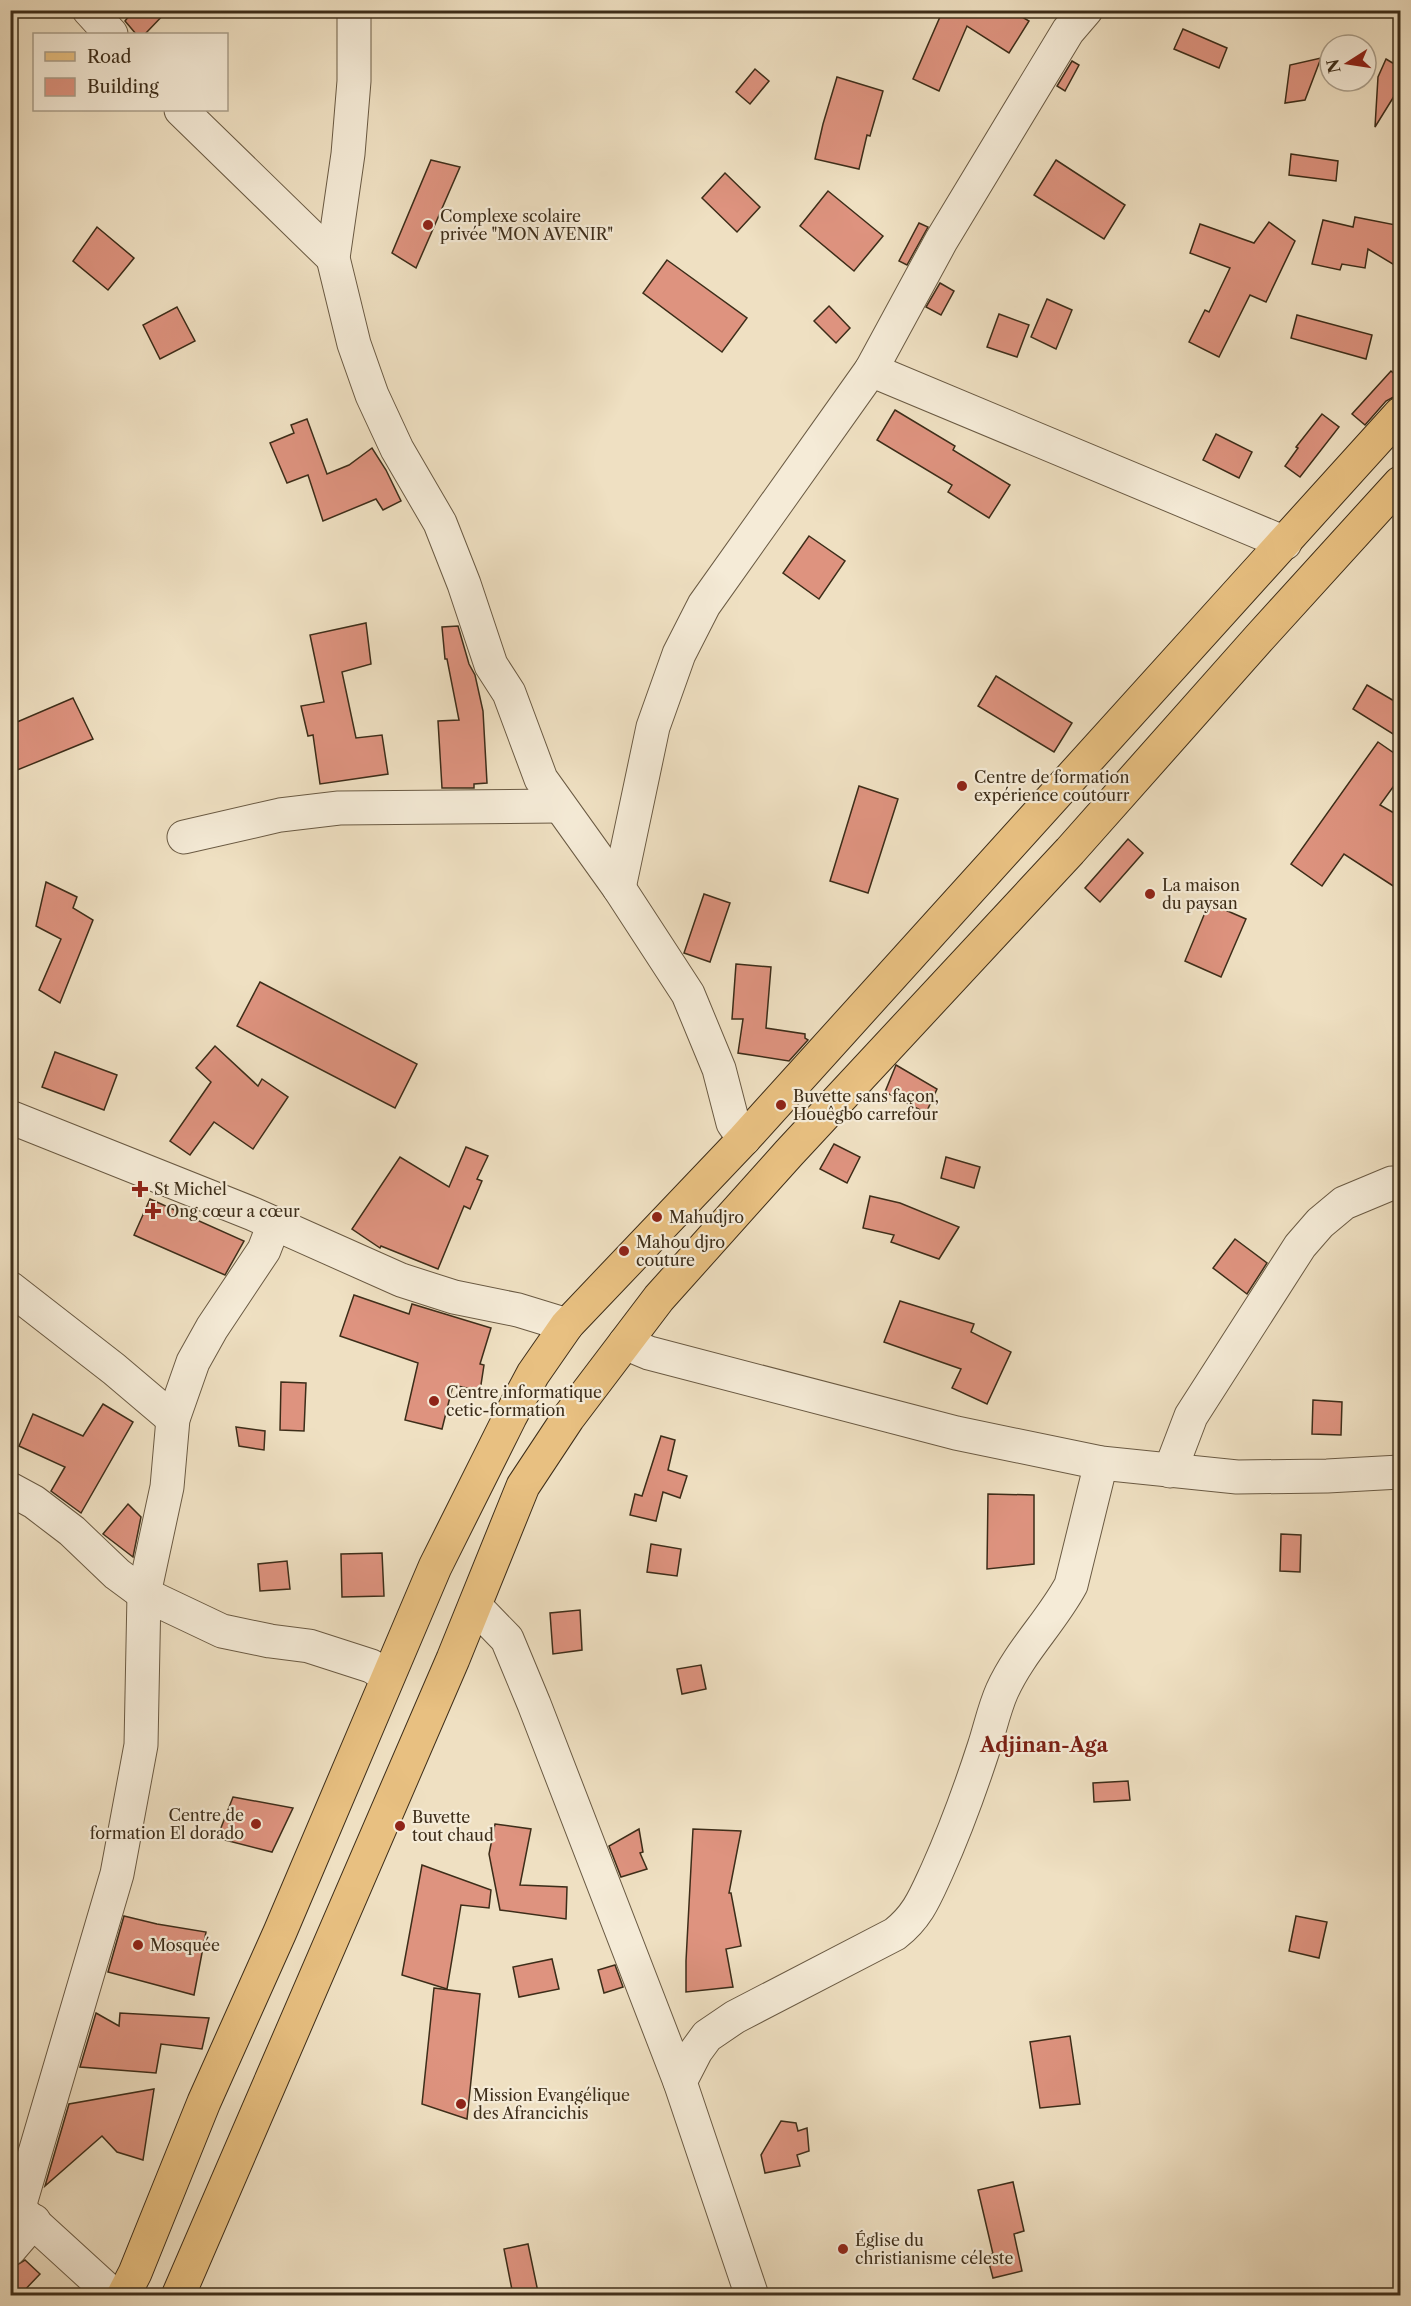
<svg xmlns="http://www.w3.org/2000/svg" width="1411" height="2306" viewBox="0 0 1411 2306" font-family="'Libre Caslon Text',serif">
	<rect width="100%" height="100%" fill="#efe0c2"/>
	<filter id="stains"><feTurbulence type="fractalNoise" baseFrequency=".00333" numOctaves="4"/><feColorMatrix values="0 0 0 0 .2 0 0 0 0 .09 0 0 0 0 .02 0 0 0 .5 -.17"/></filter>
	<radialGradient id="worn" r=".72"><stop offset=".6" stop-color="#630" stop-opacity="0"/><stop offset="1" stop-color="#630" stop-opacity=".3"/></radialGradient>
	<!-- building -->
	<g fill="#de937f" stroke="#3d2d19" stroke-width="1.5">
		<path d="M134,10h34l-23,24h-9l-11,-13z"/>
		<path d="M943,10h67l19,11 -20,32 -42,-27 -28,65 -26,-12z"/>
		<path d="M1183,29l44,19 -8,20 -45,-19z"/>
		<path d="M1321,58l-16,42 -20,3 5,-38z"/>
		<path d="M1386,59l15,9v17l-26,42 3,-50z"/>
		<path d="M1072,61l7,4 -14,26 -8,-5z"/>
		<path d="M755,69l14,12 -19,23 -14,-12z"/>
		<path d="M837,77l46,14 -13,45 -3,-1 -8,34 -44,-10 8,-35z"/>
		<path d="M1291,154l47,7 -2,20 -47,-6z"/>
		<path d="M431,160l29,7 -44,101 -24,-15z"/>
		<path d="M1056,160l69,45 -21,34 -70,-44z"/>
		<path d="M725,173l35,34 -23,25 -35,-34z"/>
		<path d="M828,191l55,45 -29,35 -54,-45z"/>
		<path d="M1355,217l46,9v43l-33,-20 -3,19 -23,-4 -2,6 -28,-6 11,-44 30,7z"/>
		<path d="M1269,222l26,19 -29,61 -16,-7 -31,62 -30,-15 16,-32 4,2 21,-44 -40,-15 10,-29 54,19z"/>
		<path d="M919,223l9,4 -21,38 -8,-4z"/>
		<path d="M97,227l37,31 -26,32 -35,-29z"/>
		<path d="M667,260l80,58 -25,34 -79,-59z"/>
		<path d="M940,283l14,8 -13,24 -15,-8z"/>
		<path d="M1047,299l25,11 -16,39 -25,-12z"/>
		<path d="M829,306l21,22 -14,15 -22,-22z"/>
		<path d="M177,307l18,34 -35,18 -17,-34z"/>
		<path d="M999,314l30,11 -12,32 -30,-10z"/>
		<path d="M1297,315l75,20 -6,24 -75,-21z"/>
		<path d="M1391,371l10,9v13l-15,8 -21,24 -13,-11z"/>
		<path d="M895,410l60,36 -2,4 57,35 -21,33 -41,-26 4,-7 -75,-45z"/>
		<path d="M1322,414l17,13 -39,50 -15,-11 13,-18 -2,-1z"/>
		<path d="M307,419l20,55 22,-9 23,-17 14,22 15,31 -18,9 -7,-11 -53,22 -15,-46 -21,8 -17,-40 24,-10 -3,-8z"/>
		<path d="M1216,434l36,18 -13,26 -36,-18z"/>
		<path d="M809,536l36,25 -26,38 -36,-26z"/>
		<path d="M366,623l5,41 -29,8 14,66 26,-3 6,39 -68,10 -7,-49 -5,1 -7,-30 23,-4 -14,-67z"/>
		<path d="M458,626l11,38 6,11 8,36 4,72 -13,1v4h-32l-4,-67 21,-1 -12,-61h-2l-3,-32z"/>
		<path d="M996,676l76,47 -18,29 -76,-46z"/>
		<path d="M1367,685l34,20v34l-48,-30z"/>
		<path d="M73,698l20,41 -83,34v-48z"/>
		<path d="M1378,742l23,16v18l-21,29 21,12v74l-57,-37 -22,32 -31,-22z"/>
		<path d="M859,786l39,13 -30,94 -38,-12z"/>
		<path d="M1128,839l15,14 -43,49 -15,-14z"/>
		<path d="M46,882l31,15 -4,11 20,12 -33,83 -21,-13 22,-51 -25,-13z"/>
		<path d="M704,894l26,9 -20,59 -26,-9z"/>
		<path d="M1209,903l37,16 -25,58 -36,-16z"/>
		<path d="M736,964l35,3 -5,61 39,6v4l3,2 -19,21 -51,-8 5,-34h-11z"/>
		<path d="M260,982l157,82 -22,44 -158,-82z"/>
		<path d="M215,1046l43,40 4,-7 26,18 -35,52 -39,-27 -24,33 -20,-14 41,-59 -15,-14z"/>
		<path d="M55,1052l62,23 -13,35 -62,-23z"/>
		<path d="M896,1065l41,24 -11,24 -41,-21z"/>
		<path d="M834,1144l26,13 -13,26 -27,-14z"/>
		<path d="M466,1147l22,9 -11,23 5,2 -12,28 -6,-3 -26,63 -57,-23 -1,2 -28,-19 48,-72 49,30z"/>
		<path d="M946,1157l34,10 -6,21 -33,-10z"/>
		<path d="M870,1196l30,7 59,24 -20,32 -48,-17 3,-7 -31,-7z"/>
		<path d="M150,1199l94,42 -19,34 -91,-40z"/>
		<path d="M1235,1239l32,24 -20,31 -34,-26z"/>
		<path d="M354,1295l55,19 3,-10 79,24 -11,36 4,1 -4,26 -27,-6 -11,44 -37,-9 13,-57 -78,-27z"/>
		<path d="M900,1301l74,23 -3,8 40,20 -24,52 -35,-16 9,-19 -77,-27z"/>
		<path d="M281,1382l25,1 -2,48 -24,-1z"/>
		<path d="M1313,1400l29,2 -1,33 -29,-1z"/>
		<path d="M103,1404l30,18 -52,91 -30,-22 14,-24 -46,-21 14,-32 50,22z"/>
		<path d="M236,1427l29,4 -1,19 -25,-4z"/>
		<path d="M661,1436l14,4 -7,30 19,6 -7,22 -17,-6 -7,29 -26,-6 5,-21 7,2z"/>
		<path d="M988,1494l46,1v69l-47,5z"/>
		<path d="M128,1504l13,13 -8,40 -30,-23z"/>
		<path d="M1281,1534l20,1 -1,37 -20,-1z"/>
		<path d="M651,1544l30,5 -4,27 -30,-4z"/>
		<path d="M382,1553l2,43 -42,1 -1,-43z"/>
		<path d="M287,1561l3,28 -30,2 -2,-27z"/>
		<path d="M580,1610l2,40 -29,4 -3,-41z"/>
		<path d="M701,1665l5,24 -24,5 -5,-25z"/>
		<path d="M1128,1781l2,19 -36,2 -1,-19z"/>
		<path d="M233,1797l60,11 -21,44 -55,-14z"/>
		<path d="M495,1824l36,5 -11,56 47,2 -1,32 -66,-9 -11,-56z"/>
		<path d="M639,1829l4,23 -3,1 7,16 -26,8 -12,-31z"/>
		<path d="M693,1829l48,2 -12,62h2l10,53 -15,3 7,38 -47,5v-31z"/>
		<path d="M422,1865l69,25 -2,18 -28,-3 -14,84 -45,-14z"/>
		<path d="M124,1916l33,8 49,8 -12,63 -86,-23z"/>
		<path d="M1296,1916l31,6 -8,36 -30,-7z"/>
		<path d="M552,1959l7,30 -40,8 -6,-30z"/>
		<path d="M615,1965l8,22 -19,6 -6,-23z"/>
		<path d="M434,1988l46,6 -13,125 -45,-15z"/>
		<path d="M96,2013l23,13 1,-13 89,5 -7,31 -41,-5 -5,29 -76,-6z"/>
		<path d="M1070,2036l10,68 -40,4 -10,-66z"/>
		<path d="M154,2089l-11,71 -26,-8 -15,-16 -57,50 24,-82z"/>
		<path d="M781,2121l15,2 2,8 9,-3 2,23 -12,4 3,11 -35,7 -4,-18z"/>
		<path d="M1013,2182l11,49 -10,3 8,37 -29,7 -6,-23 6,-1 -15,-64z"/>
		<path d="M528,2244l10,48 -25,3 -9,-46z"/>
		<path d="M25,2260l15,14 -20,21h-10v-26z"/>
	</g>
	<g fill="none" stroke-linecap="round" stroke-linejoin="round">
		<defs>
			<g id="minor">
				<path d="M89,10l22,24"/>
				<path d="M354,10v71l-6,73 -15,104 21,86 18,51 25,54 43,74 24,61 27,81 18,28 32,86 78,109 69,106 31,75 14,54 11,16"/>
				<path d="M181,110l152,148"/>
				<path d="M871,370l414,173"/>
				<path d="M184,837l96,-22 59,-7 219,-2"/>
				<path d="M619,888l34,-161 26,-73 25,-49 167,-235 70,-129 127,-210 18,-21"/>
				<path d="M10,1117l243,97 148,66 53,17 64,13 49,15"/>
				<path d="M10,1288l104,81 59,50"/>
				<path d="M625,1343l24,10 307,80 145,30 136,14 90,-1 73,-4"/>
				<path d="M1170,1471l21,-55 109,-170 20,-23 24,-20 48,-20"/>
				<path d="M10,1489l24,13 38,29 45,43 27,20 78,37 48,10 39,5 62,20 16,10"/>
				<path d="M475,1606l32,33 27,65 146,378 72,214"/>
				<path d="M680,2082l16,-31 11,-15 28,-19 160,-83c23,-18 30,-37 42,-63 18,-40 33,-81 47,-124 6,-18 10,-38 18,-56 18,-40 49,-69 69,-106l30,-122"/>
				<path d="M10,2201l104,95"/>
				<path d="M19,2207l98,-333 24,-129 3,-151 23,-107 6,-68 20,-57 19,-34 52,-78 10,-26"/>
				<path d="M10,2249l24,-28"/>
			</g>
			<g id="major">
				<path d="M123,2296l12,-23 69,-171 76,-170 155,-365 75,-150 23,-43 34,-49 177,-186 656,-725"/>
				<path d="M178,2296l275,-637 70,-173 45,-68 91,-120 130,-145 281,-302 190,-214 140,-154"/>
			</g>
		</defs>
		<!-- minor casing -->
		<use href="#minor" stroke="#6a5a43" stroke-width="35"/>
		<!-- major casing -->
		<use href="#major" stroke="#3d2d19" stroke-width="35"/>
		<!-- minor -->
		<use href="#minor" stroke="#f5ebd7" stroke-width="33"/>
		<!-- major -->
		<use href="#major" stroke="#e8c081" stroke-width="33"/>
	</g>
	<!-- markers -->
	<g fill="#8f2418" stroke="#f5ebd7" stroke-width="2">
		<circle cx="428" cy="225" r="6"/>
		<circle cx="962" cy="786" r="6"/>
		<circle cx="1150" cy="894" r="6"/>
		<circle cx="781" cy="1105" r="6"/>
		<path d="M137 1180h6v6h6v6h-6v6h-6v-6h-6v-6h6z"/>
		<path d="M150 1202h6v6h6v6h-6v6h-6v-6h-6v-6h6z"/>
		<circle cx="657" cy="1217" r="6"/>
		<circle cx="624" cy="1251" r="6"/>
		<circle cx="434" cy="1401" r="6"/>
		<circle cx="256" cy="1824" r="6"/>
		<circle cx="400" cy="1826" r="6"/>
		<circle cx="138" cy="1945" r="6"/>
		<circle cx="461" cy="2104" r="6"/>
		<circle cx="843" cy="2249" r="6"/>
	</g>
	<g text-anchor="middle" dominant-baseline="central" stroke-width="4.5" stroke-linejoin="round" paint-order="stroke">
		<!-- poi labels -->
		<g font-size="16" fill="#3d2d19" stroke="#f5ebd7" text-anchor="start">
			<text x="440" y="216">Complexe scolaire<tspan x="440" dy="18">privée "MON AVENIR"</tspan></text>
			<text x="974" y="777">Centre de formation<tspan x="974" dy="18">expérience coutourr</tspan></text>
			<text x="1162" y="885">La maison<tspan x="1162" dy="18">du paysan</tspan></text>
			<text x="793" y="1096">Buvette sans façon,<tspan x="793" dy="18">Houêgbo carrefour</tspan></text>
			<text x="154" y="1189">St Michel</text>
			<text x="166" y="1211">Ong cœur a cœur</text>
			<text x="669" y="1217">Mahudjro</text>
			<text x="636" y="1242">Mahou djro<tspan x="636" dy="18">couture</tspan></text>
			<text x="446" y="1392">Centre informatique<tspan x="446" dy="18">cetic-formation</tspan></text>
			<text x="244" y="1815" text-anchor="end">Centre de<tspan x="244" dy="18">formation El dorado</tspan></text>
			<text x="412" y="1817">Buvette<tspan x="412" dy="18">tout chaud</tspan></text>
			<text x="150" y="1945">Mosquée</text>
			<text x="473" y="2095">Mission Evangélique<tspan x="473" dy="18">des Afrancichis</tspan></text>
			<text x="855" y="2240">Église du<tspan x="855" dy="18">christianisme céleste</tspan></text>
		</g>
		<!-- quarter labels -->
		<g font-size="20" font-weight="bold" fill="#7a1f14" stroke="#f5ebd7">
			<text x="1044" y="1745">Adjinan-Aga</text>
		</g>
	</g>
	<!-- margin -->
	<rect width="1411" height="2306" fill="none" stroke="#efe0c2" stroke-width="36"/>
	<rect x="12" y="12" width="1387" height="2282" fill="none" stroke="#3d2d19" stroke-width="3"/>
	<rect x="18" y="18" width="1375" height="2270" fill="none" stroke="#3d2d19" stroke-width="1.5"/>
	<!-- legend -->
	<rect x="33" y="33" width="195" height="78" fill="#f5ebd7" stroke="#ab9f8b" stroke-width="1.5"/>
	<rect x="45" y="52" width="30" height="9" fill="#e8c081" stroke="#ab9f8b" stroke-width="1.5"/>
	<text x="87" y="63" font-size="18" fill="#3d2d19">Road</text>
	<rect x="45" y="78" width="30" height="18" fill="#de937f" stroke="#ab9f8b" stroke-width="1.5"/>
	<text x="87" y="93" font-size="18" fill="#3d2d19">Building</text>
	<!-- north arrow -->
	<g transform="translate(1348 63) rotate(258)"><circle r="28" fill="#f5ebd7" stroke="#ab9f8b" stroke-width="1.5"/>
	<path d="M0-4.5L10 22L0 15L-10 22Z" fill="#8f2418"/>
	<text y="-9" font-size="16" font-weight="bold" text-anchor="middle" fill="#3d2d19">N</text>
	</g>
	<rect width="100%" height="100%" filter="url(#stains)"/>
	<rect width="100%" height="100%" fill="url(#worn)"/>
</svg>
